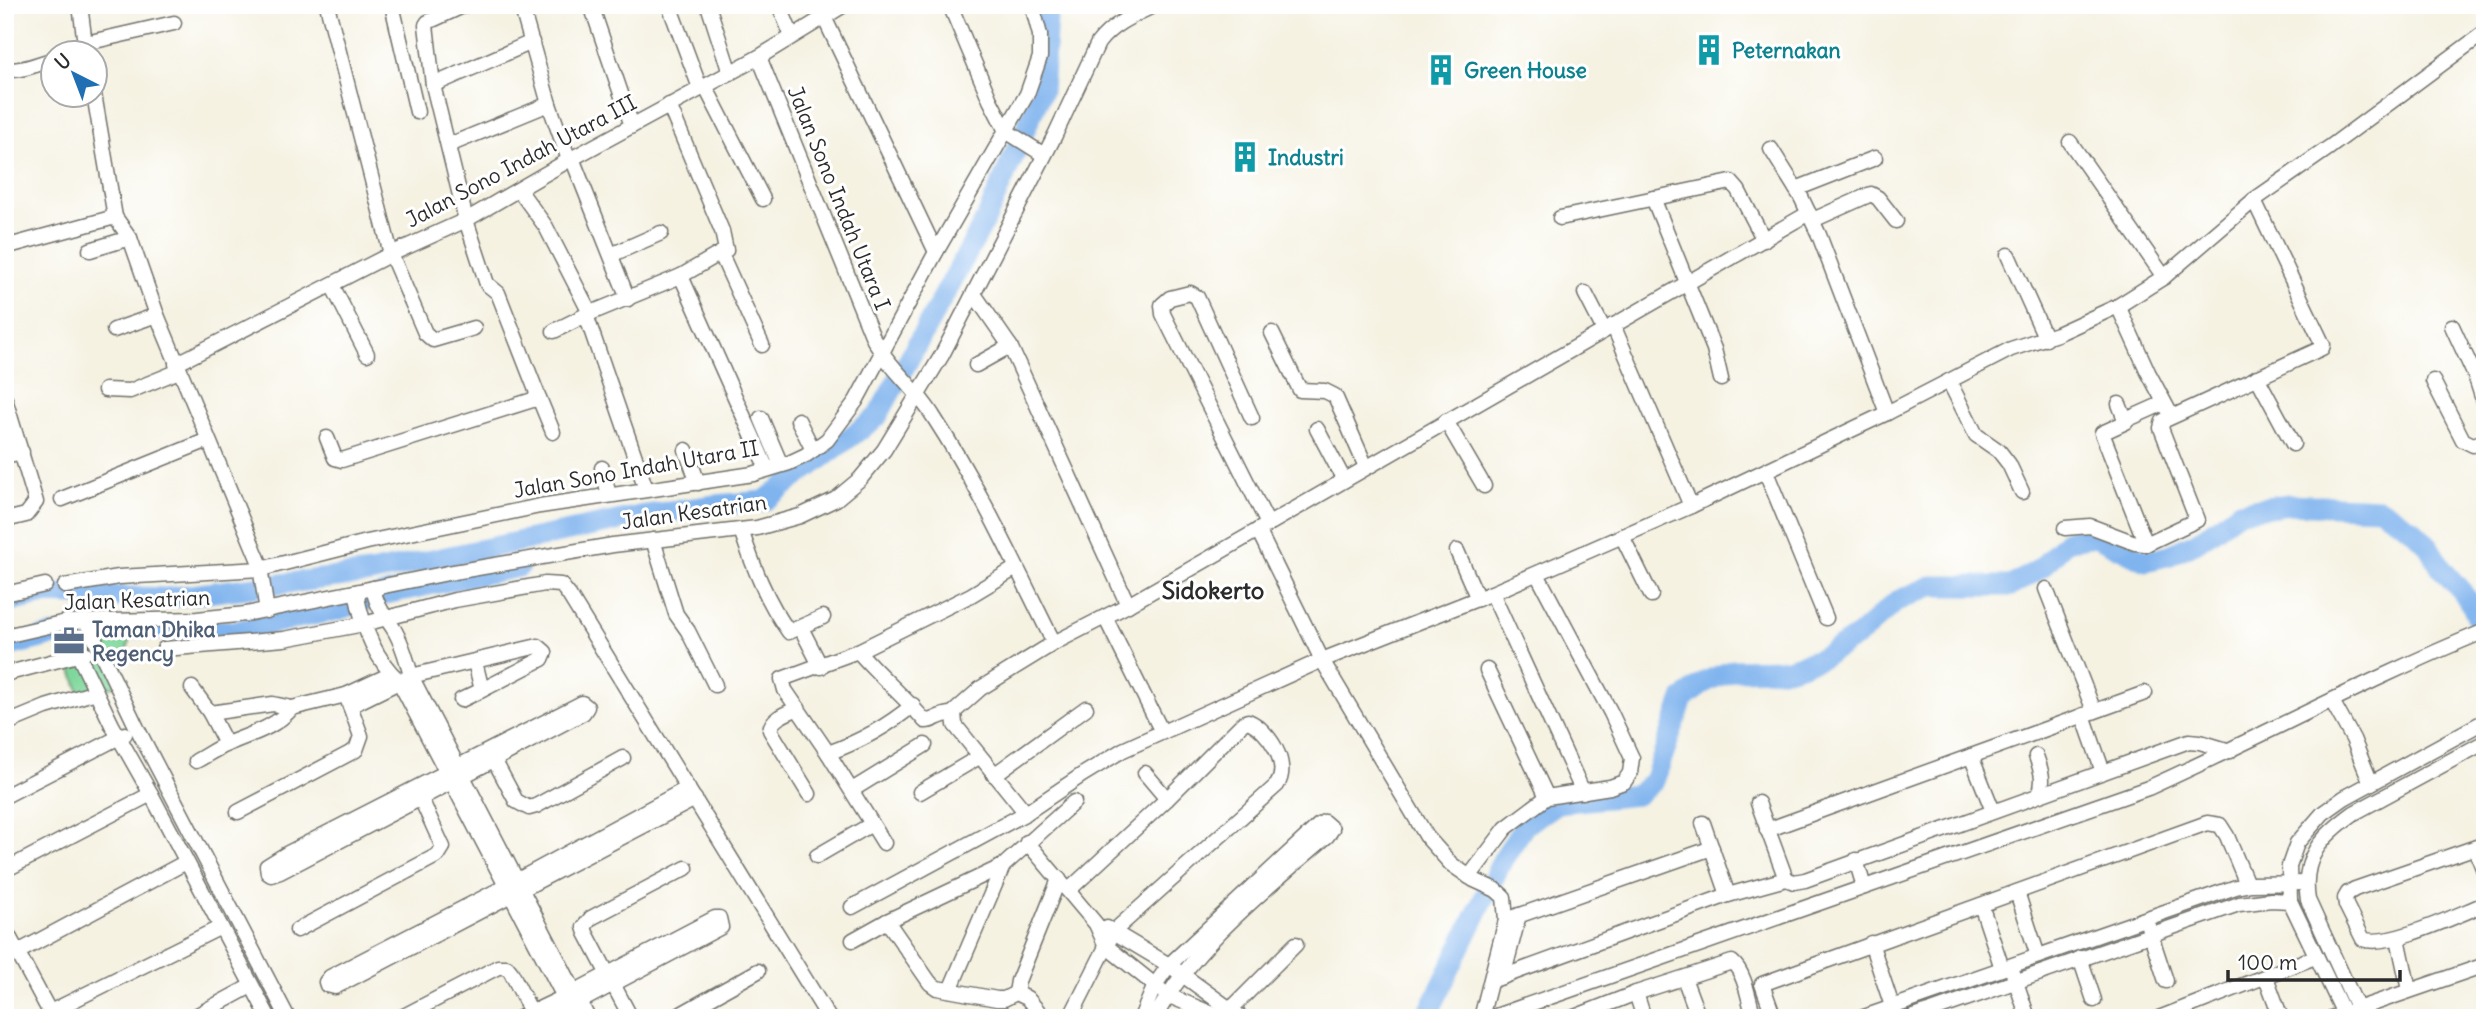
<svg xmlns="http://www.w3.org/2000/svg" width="2490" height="1023" viewBox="0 0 2490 1023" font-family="Delius,sans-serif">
	<rect width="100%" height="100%" fill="#fff"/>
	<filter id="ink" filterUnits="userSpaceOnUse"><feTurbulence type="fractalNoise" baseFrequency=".0143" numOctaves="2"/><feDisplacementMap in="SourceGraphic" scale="14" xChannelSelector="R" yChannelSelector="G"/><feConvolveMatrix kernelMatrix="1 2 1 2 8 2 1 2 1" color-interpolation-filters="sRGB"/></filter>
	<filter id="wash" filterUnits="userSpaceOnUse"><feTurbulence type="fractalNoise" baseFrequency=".00686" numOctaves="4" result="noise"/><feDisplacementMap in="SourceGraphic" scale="28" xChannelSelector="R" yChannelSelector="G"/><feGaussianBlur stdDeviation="1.57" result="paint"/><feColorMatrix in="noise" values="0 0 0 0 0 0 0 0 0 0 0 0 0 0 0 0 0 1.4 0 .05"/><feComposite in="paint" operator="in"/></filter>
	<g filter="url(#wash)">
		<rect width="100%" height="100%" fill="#f5f2e2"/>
		<!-- green -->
		<path fill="#7fd79b" stroke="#558163" stroke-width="2" d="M136,621l-20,64 -35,13 -23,-73z"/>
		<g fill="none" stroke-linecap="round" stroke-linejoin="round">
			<!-- river -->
			<g stroke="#80b4ee" stroke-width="21">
				<path d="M5,603l39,-9 122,4 204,-25 270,-57 75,-11 49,-4 113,-84 109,-198 56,-128 6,-86"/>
				<path d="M5,647l45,-11 81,-8 105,3 101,-21 48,-16 134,-27"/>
				<path d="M1426,1018l77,-159 22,-34 32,-22 80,-8 17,-14 29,-82 24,-18 26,-11 54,-1 32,-10 39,-23 39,-35 34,-15h80l30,-18 27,-28 28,-4 50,25 24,-6 27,-13 43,-31 49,-7 90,4 33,21 15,15 15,25 28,32 15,35"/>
			</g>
		</g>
	</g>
	<g filter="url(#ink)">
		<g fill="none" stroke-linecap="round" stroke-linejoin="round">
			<defs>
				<g id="minor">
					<path d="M80,5l6,47"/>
					<path d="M327,5l64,249 34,79 8,7 41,-12"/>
					<path d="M392,5l25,107"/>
					<path d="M521,5l28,99 20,56"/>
					<path d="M591,5l41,121"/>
					<path d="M669,5l31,83"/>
					<path d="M708,5l22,68"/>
					<path d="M779,5l13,31"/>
					<path d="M950,5l40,95 16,31"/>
					<path d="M824,17l112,235"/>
					<path d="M86,43l88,-20"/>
					<path d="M759,57l115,283c15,28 42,48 59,76 47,72 83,151 121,227"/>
					<path d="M5,69c14,4 33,-6 47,-9"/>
					<path d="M433,85l99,-43"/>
					<path d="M705,86l58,113"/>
					<path d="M94,94l21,123 15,21 27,77 102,246 8,50"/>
					<path d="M1006,131l38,24"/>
					<path d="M2070,142l94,135"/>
					<path d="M449,145l100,-41"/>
					<path d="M1771,149l30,48 18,38 68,178"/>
					<path d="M572,158l56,141"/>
					<path d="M1796,189l79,-31"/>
					<path d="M519,190l27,37 44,86"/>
					<path d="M1653,198l61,151 7,30"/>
					<path d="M1560,218l171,-36 7,8 26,50"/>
					<path d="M1813,220l58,-26 7,4 18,23"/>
					<path d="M5,247l110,-30"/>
					<path d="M90,250l40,-12"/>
					<path d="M721,254l41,91"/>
					<path d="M611,255l50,-22"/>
					<path d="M2008,255l38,84"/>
					<path d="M681,276l86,193"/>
					<path d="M332,285l35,69"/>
					<path d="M1585,293l19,37"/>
					<path d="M974,294l36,52 118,259"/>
					<path d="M2118,306l30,66 23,43"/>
					<path d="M586,315l60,174"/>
					<path d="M1613,325l78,181"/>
					<path d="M2452,326l24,52 9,28"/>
					<path d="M114,330l43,-15"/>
					<path d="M554,331l32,-16 95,-39 45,-26 -4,-19 -53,-126"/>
					<path d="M1272,333l28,57 25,1 10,5 31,71"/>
					<path d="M176,364l215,-110 75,-34 103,-60 190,-103 85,-52"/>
					<path d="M976,365l34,-19"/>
					<path d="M2257,377l36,67"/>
					<path d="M2476,378l9,-17"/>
					<path d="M1949,381l27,54 23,16 10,13 13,28"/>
					<path d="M2433,381l30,59 10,5 12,-4"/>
					<path d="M105,390l25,1 49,-20"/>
					<path d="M539,398l14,34"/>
					<path d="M5,399l31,103 -10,13 -21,5"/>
					<path d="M2119,404l7,18 -24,11 44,111 51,-24 -36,-92 2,-7 159,-73 1,-3 -69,-145"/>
					<path d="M761,418l20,47"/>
					<path d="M1252,418l-55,-121 -7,-4 -20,5 -8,7 1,9 105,210"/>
					<path d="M798,420l15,30"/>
					<path d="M2126,420l38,-17"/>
					<path d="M1446,421l38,65"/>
					<path d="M1317,429l27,51"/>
					<path d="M327,438l8,20 7,2 197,-62 -41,-105 -11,-9 -21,-64 -33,-135 -7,-60 2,-3 37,-17"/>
					<path d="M686,450l12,33"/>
					<path d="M5,456l17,-4"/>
					<path d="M602,468l7,27"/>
					<path d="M1766,472l60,146"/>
					<path d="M62,499l146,-59"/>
					<path d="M2065,528l25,-2 45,17 11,1"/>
					<path d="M741,530c12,36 26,72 48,102l34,-15"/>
					<path d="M1258,530l64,130 105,177 24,27 23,16 22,10 8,7 2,23 -25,98"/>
					<path d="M1622,536l29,59"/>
					<path d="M653,540l23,74 12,17 27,54"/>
					<path d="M1457,551l21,48"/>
					<path d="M65,586l54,-9 142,-8 106,-27 173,-36 213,-32 36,-11 17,-8 21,-15 29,-39 80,-149 91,-158 13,-37v-22l-8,-30"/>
					<path d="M373,588c4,19 10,25 20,40 9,14 14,32 18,48l177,342"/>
					<path d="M2046,589l48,122"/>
					<path d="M356,592c6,33 18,66 43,89l176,337"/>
					<path d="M1492,593l91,199"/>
					<path d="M5,594l40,-9"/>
					<path d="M1105,617l57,115"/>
					<path d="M86,621l51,107 151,290"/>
					<path d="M66,622l13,34 33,69 39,69 118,224"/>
					<path d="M801,628l20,39"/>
					<path d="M5,636l61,-14 131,-3 49,-5 202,-41 165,-28 144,-17 43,-12 36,-17 24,-20 24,-29 58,-95 113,-220 43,-92c14,-19 36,-28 57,-38"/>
					<path d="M164,649l120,-10 80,-15 91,-24 90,-16 16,1 8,10 260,423"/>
					<path d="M858,651c21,25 46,45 67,70 9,1 14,-8 28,-7"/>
					<path d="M1487,670l60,127"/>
					<path d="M5,674l80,-21"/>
					<path d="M192,688l18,25 16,31"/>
					<path d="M461,700l21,-10"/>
					<path d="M2332,701l21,38 18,44"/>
					<path d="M582,703l5,4 -4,6 -303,159 -9,3 -3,-2 -1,-7 21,-13z"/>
					<path d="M350,706l61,-30 127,-30 7,6 -3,7 -60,31 -7,-28"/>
					<path d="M798,708c-10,5 -26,9 -28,22l39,64"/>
					<path d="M210,713l63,-9 19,4 54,-13 45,-21"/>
					<path d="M2083,715l20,57"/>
					<path d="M5,724l41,-17 50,-15"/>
					<path d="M828,753c31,-11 60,-27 85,-48"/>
					<path d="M491,754l25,47 13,7 7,-2 87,-48"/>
					<path d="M1971,756l22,55"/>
					<path d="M2036,756c5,14 9,24 3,39"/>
					<path d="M196,761c10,-5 19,-12 29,-16 27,-12 47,-15 67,-37"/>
					<path d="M1145,773l22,26"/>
					<path d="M994,775l92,-67"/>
					<path d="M688,788l-170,92 -188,97 -4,5 1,3 8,2 360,-188"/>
					<path d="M852,790l73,-45"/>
					<path d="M920,792l59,-35"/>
					<path d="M5,796l120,-62"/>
					<path d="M238,812l118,-62 5,-14 -15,-41"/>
					<path d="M1026,813l-71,-88 -1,-13 27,-24 73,-45 74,-38 681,-392"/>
					<path d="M1703,823l25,72"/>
					<path d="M1767,830l378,-137"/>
					<path d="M1027,842l69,82 10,22 61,49 55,23"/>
					<path d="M884,843l-56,-90 -43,-63 -3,-11 76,-28 113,-56 45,-27"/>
					<path d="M2485,844l-130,45 -7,4 -3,5 1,7 17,34c24,10 96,-25 122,-35"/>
					<path d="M2475,848l10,25"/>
					<path d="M817,856l55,-32"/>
					<path d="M1856,860l8,27"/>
					<path d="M5,870l146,-76"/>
					<path d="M1469,877l37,-49 41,-31 63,-10 14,-5 6,-9 2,-15 -21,-45 -74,-139"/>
					<path d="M1786,879l8,3 11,-2 384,-139 11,1 30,9"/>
					<path d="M1069,890l98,-91 76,-76 5,-2c20,8 43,43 29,64l-163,146 -44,87"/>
					<path d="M2017,892l21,64"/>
					<path d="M1981,905l21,63"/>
					<path d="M852,907l174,-94 56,-38 41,-25 199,-90 170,-67 199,-87 196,-93 124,-64 46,-15 61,-28 46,-29 90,-77 76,-53 155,-115"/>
					<path d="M1506,920l206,-72"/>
					<path d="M887,921l43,62 7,5 60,11h7l12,-6 11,5 17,20"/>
					<path d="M2148,926l18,55"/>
					<path d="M1107,928l62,37 73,53"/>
					<path d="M5,929l48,89"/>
					<path d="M297,930l141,-75 5,-8 -2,-4 -24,-53"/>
					<path d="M2398,938l11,52"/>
					<path d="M853,940l34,-19 116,-55 71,-64"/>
					<path d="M1871,943l25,75"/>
					<path d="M18,952l168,-90"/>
					<path d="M2080,958l14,42"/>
					<path d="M2013,973l15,45"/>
					<path d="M1503,977l16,-62"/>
					<path d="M2266,977l15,41"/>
					<path d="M1684,978l15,40"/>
					<path d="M1491,981l237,-86 58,-16 -28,-76"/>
					<path d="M950,990l53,-124"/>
					<path d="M1016,993l2,-12 41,-102"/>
					<path d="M1636,993l8,25"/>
					<path d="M50,1012l171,-85"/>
					<path d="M1226,1014l70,-70"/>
					<path d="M192,1018l59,-32"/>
					<path d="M400,1018l98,-51h9l4,5 23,46"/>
					<path d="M520,1018l44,-21 151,-79h4l2,9 -172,91"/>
					<path d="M631,1018l-45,-85 -2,-6 7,-9 95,-50"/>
					<path d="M674,1018l84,-47"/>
					<path d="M1141,1018l14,-33 14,-20 150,-140 5,-3 8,7 -5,7c-60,52 -135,110 -172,182"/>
					<path d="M1490,1018l658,-230c113,-51 222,-110 337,-157"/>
					<path d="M1572,1018l64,-25 96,-31c13,10 17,39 22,56"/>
					<path d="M1774,1018l-12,-34 445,-161 13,2 7,11 20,48"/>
					<path d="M1861,1018l375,-131 15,-3 55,-1"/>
					<path d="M1911,1018l328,-114 32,-4 19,1"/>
					<path d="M2159,1018l156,-61"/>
					<path d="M2331,1018l154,-53"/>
					<path d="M2346,1018l-56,-117 -1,-35 8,-23 26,-30 21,-15 141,-77"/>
					<path d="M2362,1018l-54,-118c-7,-43 14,-64 46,-87l131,-71"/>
				</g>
			</defs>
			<!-- minor casing -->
			<use href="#minor" stroke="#72716b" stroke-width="17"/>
			<!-- minor -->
			<use href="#minor" stroke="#fff" stroke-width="14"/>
		</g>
	</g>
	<!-- icons -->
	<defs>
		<symbol id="building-bare" viewBox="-9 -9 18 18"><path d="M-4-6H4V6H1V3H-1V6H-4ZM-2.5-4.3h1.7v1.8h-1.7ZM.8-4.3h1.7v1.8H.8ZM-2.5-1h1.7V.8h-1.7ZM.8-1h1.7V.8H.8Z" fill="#0f9aa8" stroke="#fff" stroke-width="2.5" paint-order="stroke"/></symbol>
		<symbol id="office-bare" viewBox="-9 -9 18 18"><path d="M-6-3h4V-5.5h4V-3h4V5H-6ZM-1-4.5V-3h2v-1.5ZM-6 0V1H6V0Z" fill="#5c6f8a" stroke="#fff" stroke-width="2.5" paint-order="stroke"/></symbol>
	</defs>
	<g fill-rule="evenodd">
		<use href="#building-bare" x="1687" y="28" width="44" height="44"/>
		<use href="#building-bare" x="1419" y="48" width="44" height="44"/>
		<use href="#building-bare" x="1223" y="135" width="44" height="44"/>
		<use href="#office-bare" x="47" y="619" width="44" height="44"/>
	</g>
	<g text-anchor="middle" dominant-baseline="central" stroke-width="6" stroke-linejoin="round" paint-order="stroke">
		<!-- culture labels -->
		<g font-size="21" font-weight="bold" fill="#0d838f" stroke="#fff" text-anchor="start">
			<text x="1732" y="50">Peternakan</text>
			<text x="1464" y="70">Green House</text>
			<text x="1268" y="157">Industri</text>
		</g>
		<!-- street labels -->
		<g font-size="21" fill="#2b2b2b" stroke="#fff">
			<text transform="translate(521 161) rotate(-28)">Jalan Sono Indah Utara III</text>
			<text transform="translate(839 198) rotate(68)">Jalan Sono Indah Utara I</text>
			<text transform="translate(636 469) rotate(-10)">Jalan Sono Indah Utara II</text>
			<text transform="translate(694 512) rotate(-8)">Jalan Kesatrian</text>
			<text transform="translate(137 600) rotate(-2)">Jalan Kesatrian</text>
		</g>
		<!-- service labels -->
		<g font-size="21" font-weight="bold" fill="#4e5e75" stroke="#fff" text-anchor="start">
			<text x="92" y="629">Taman Dhika<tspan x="92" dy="24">Regency</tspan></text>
		</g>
		<!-- quarter labels -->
		<g font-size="24" font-weight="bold" fill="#2b2b2b" stroke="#fff">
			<text x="1213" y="590">Sidokerto</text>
		</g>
	</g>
	<!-- margin -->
	<rect width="2490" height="1023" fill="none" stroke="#fff" stroke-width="28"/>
	<!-- north arrow -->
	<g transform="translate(74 74) rotate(318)"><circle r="33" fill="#ffffff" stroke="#aaaaaa" stroke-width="2"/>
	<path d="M0-5L12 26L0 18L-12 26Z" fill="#1f6fb2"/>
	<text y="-10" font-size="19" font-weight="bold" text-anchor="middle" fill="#2b2b2b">U</text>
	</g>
	<!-- scale -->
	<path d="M2228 970v10h172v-10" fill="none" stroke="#2b2b2b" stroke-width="3.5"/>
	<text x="2238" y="970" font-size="21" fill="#2b2b2b" stroke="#ffffff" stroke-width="5" paint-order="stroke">100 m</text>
</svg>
